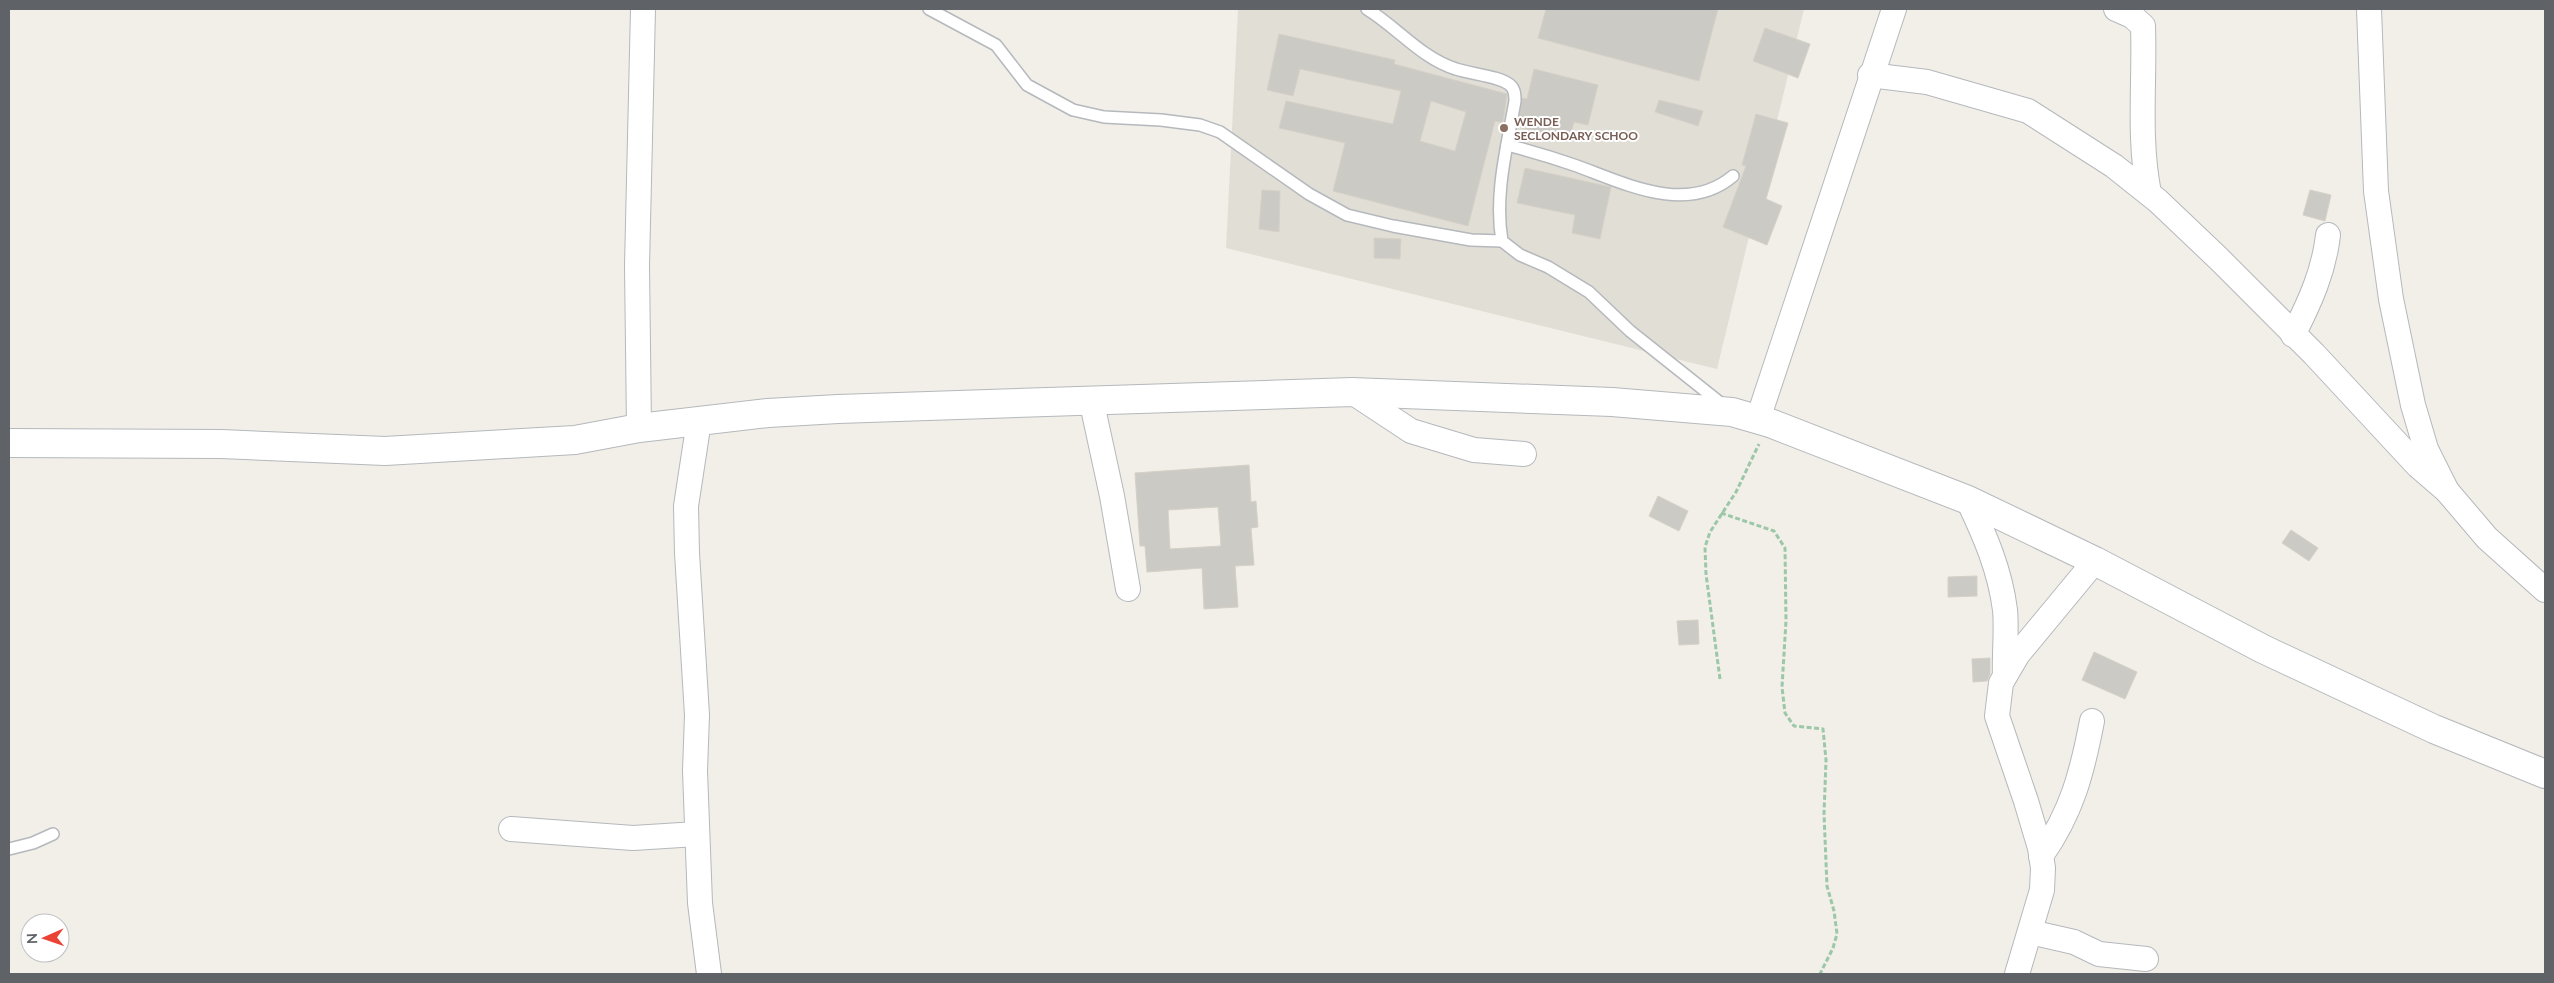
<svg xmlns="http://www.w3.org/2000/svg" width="2554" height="983" viewBox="0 0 2554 983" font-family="Lato,sans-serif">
	<rect width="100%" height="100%" fill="#f1efe8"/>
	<!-- education -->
	<path fill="#e1ded6" d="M1238,9h566l-87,360 -491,-121z"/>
	<!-- building -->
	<g fill="#cccac5" stroke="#d6d1c6" fill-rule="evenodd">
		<path d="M1546,9h172l-19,72 -161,-43z"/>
		<path d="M1765,28l45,16 -12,34 -45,-17z"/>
		<path d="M1279,34l116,26 -1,4 113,30 -4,29 -8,-2 -27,105 -135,-35 12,-48 -66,-15 7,-27 107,23 8,-33 -101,-22 -7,27 -26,-6zM1431,101l35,11 -11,39 -35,-10z"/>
		<path d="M1534,69l64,16 -10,40 -14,-3 -3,10 -5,-1 -2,8 -46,-12 4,-29 5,1z"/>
		<path d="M1659,100l44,11 -5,15 -43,-14z"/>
		<path d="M1756,114l32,9 -22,76 16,7 -15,39 -44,-18 23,-61 -4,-1z"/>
		<path d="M1525,168l86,19 -11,52 -28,-6 3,-18 -58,-12z"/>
		<path d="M1262,190l18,1 -1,41 -20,-3z"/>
		<path d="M2310,190l21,5 -6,26 -22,-6z"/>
		<path d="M1374,238l27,1 -1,20 -26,-1z"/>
		<path d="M1249,465l2,37 5,-1 2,26 -7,1 3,37 -19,1 3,41 -34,2 -2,-41 -55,4 -2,-26h-5l-5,-73zM1218,507l3,39 -51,3 -2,-39z"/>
		<path d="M1658,496l30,15 -9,20 -30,-15z"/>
		<path d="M2291,530l27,18 -9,13 -27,-18z"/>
		<path d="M1977,576v20l-29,1v-20z"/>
		<path d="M1698,620l1,24 -20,1 -2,-24z"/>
		<path d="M2094,652l43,20 -12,27 -43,-19z"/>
		<path d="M1990,658v16l-3,7 -14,1 -1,-23z"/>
	</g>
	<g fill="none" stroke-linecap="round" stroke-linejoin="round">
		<defs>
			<g id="service">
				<path d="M929,9l67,36 31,40 46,25 31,7 57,3 39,5 20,7 89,62 38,21 46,11 78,14 31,1"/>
				<path d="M1367,9c31,19 54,49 89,60 14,5 46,7 55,17 4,4 4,10 4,15 -8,46 -21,94 -13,140l18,14 28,12 41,25 41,39 93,74"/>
				<path d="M1507,145c24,6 47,13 70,21 49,18 110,49 156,10"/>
				<path d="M9,849l24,-6 20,-9"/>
			</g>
			<g id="minor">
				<path d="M2116,9l16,7 11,10c2,56 -5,112 6,167"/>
				<path d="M2369,9l7,182 15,108 22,106 13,44 21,42 40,47 58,52"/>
				<path d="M1870,75l57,7 101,29 86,55 44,35 61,58 95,95 104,112 29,25"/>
				<path d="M2293,335c17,-33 31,-64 35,-100"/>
				<path d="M1352,392l59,39 63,19 50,4"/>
				<path d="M1091,399l21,97 16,93"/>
				<path d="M1758,419l136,-410"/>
				<path d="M699,421l-13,85 1,47 10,162 -2,56 5,132 9,71"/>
				<path d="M639,428l-2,-162 6,-257"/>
				<path d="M1968,500c17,36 32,70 37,110 2,21 -1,44 0,66"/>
				<path d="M511,829l122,9 64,-4"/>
				<path d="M2041,856c31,-44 41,-83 51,-135"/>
				<path d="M2030,932l44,10 25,12 47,5"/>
				<path d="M2017,974l25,-84 1,-22 -3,-20 -14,-47 -29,-85 4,-33 17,-29 77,-93"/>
			</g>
			<path id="tertiary" d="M9,443l212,1 164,7 190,-11 64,-12 129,-15 70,-4 514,-17 260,10 120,10 38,11 198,77 127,61 168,88 171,80 111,45"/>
		</defs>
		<!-- service casing -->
		<use href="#service" stroke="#b5b8bc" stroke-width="14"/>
		<!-- minor casing -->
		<use href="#minor" stroke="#b5b8bc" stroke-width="26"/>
		<!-- tertiary casing -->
		<use href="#tertiary" stroke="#b5b8bc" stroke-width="30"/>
		<!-- path -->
		<g stroke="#9cc7a9" stroke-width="3" stroke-dasharray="5 2.5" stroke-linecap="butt">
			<path d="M1721,513l53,18 11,17 1,73 -4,66 3,26 9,13 29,3 3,31 -2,54 3,72 7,25 3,23 -4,14 -13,26"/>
			<path d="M1720,679l-14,-105 -1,-27 5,-15 26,-40 23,-48"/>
		</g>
		<!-- service -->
		<use href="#service" stroke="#fff" stroke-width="11"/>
		<!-- minor -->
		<use href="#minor" stroke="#fff" stroke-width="24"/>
		<!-- tertiary -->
		<use href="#tertiary" stroke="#fff" stroke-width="28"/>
	</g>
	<!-- markers -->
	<circle fill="#8d6e63" stroke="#fff" stroke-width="2" cx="1504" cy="128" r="5"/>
	<g text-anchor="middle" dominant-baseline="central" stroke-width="4" stroke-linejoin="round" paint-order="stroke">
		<!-- education labels -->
		<g font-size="12" font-weight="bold" fill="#785e54" stroke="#fff" text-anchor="start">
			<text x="1514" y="121">WENDE<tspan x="1514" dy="14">SECLONDARY SCHOO</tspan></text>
		</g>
	</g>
	<!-- border -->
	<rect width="2554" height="983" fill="none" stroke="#5f6368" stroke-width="20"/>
	<!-- north arrow -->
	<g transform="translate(45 938) rotate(268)"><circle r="24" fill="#ffffff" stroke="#bfc1c3"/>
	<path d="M0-4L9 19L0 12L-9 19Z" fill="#ea4335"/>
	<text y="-8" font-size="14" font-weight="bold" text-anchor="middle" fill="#5f6368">N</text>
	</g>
</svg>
